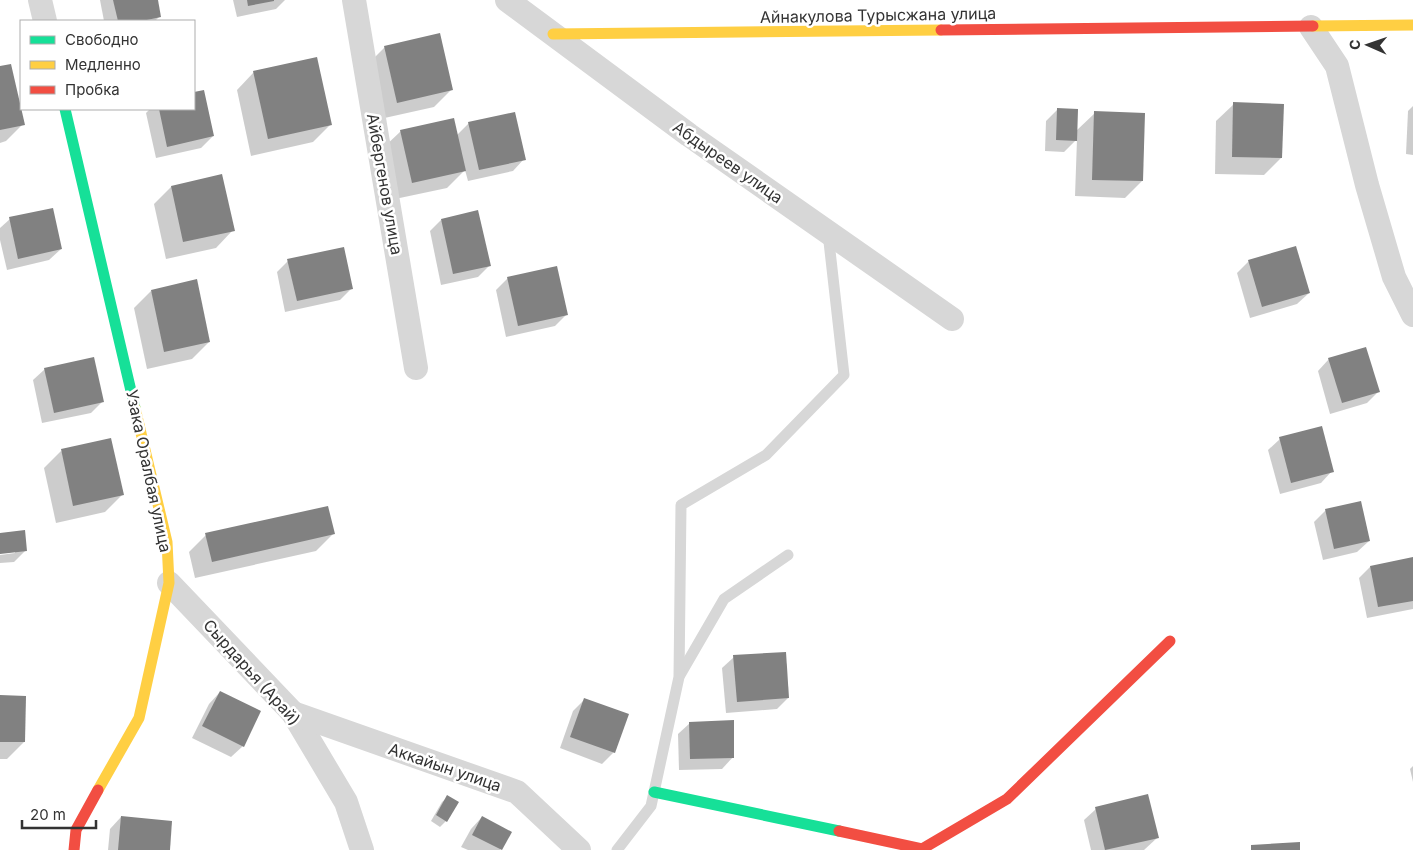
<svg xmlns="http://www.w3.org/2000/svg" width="1413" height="850" viewBox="0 0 1413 850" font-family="Inter,sans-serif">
	<rect width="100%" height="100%" fill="#fff"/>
	<!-- shadow -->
	<g fill="#0003">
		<path d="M100,0h56l4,16 -5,5h-51z"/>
		<path d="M233,0h52l-9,9 -39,8z"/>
		<path d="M385,47l66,43 -17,17 -54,12 -12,-55z"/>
		<path d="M0,68l23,56 -17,17 -6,2z"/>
		<path d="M254,72l76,53 -17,17 -62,14 -14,-66z"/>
		<path d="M203,91l10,45 -12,12 -45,10 -10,-45 4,-4h44v-15z"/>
		<path d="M1234,104l47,54 -17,17 -49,-1 1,-53z"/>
		<path d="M1413,106v49l-7,-1 2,-43z"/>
		<path d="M1057,110l19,21 19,-18 47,68 -17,17 -50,-2 2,-57 -13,13 -19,-1 1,-30z"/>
		<path d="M469,123l55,36 -11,12 -45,10 -3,-11 -18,18 -52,11 -12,-51 18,-17 56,4z"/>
		<path d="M221,176l12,54 -17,18 -50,11 -12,-55 17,-17z"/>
		<path d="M10,219l51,30 -12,11 -42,10 -7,-30v-12z"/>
		<path d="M441,220l48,46 -11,11 -37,8 -11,-54z"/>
		<path d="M288,261l64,27 -12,12 -55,12 -8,-40z"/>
		<path d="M1249,261l60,32 -12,11 -47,14 -13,-45z"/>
		<path d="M508,278l59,36 -12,12 -49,11 -10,-47z"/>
		<path d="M151,291l58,51 -17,17 -45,10 -13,-61z"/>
		<path d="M1329,359l49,33 -11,11 -37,11 -12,-43z"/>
		<path d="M45,369l58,32 -12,12 -49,10 -9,-43z"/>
		<path d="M1280,439l52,32 -11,12 -41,11 -12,-44z"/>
		<path d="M61,451l61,44 -17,17 -49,11 -12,-55z"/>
		<path d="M1326,510l43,31 -12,11 -34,8 -9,-38z"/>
		<path d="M0,534l26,16 -12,12 -14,1v-8l15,-2v-2l-15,1z"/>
		<path d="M333,534l-17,17 -121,27 -6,-26 17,-17z"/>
		<path d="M1413,558v51l-46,9 -8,-40 11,-11z"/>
		<path d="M734,657l54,41 -11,11 -51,4 -4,-45z"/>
		<path d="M220,692l23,54 -12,11 -39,-19 17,-34z"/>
		<path d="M0,697l24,45 -17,17h-7z"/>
		<path d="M584,700l30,52 -12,12 -42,-16 13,-37z"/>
		<path d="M690,723l43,34 -11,12 -43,1 -1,-36z"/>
		<path d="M1413,766v16l-3,-13z"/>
		<path d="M448,797l-2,24 -6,6 -9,-6 11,-19z"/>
		<path d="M1096,809l61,29 -13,12h-53l-7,-30z"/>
		<path d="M121,817l48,33h-61l2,-21z"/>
		<path d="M482,817l28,15 -10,18h-32l-7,-3 10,-18z"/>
	</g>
	<!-- building -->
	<g fill="#818181">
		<path d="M113,0h45l3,17 -19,4h-24z"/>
		<path d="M247,0h27v1l-26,5z"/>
		<path d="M440,33l13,57 -56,13 -13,-57z"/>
		<path d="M317,57l15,68 -64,14 -15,-68z"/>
		<path d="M11,64l14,61 -25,5v-64z"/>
		<path d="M204,90l10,46 -47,11 -8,-38h35v-17z"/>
		<path d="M1233,102l51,2 -2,54 -50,-1z"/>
		<path d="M1057,108l21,1 -1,32 -21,-1z"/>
		<path d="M1094,111l51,2 -2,68 -51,-1z"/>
		<path d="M515,112l11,48 -47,10 -11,-48z"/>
		<path d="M454,118l12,53 -54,12 -12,-53z"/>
		<path d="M222,174l13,57 -52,11 -12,-56z"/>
		<path d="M53,208l9,41 -44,10 -9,-42z"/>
		<path d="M478,210l13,56 -38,8 -12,-55z"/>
		<path d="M1296,246l14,47 -48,14 -14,-47z"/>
		<path d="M344,247l9,42 -56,12 -10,-42z"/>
		<path d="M557,266l11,49 -50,11 -11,-49z"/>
		<path d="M197,279l13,63 -46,10 -13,-62z"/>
		<path d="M1366,347l14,45 -38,11 -14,-45z"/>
		<path d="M94,357l10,45 -50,11 -10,-45z"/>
		<path d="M1322,426l12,46 -43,11 -12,-46z"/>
		<path d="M111,438l13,57 -51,11 -12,-57z"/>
		<path d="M1361,501l9,40 -36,8 -9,-40z"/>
		<path d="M328,506l7,28 -123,28 -7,-29z"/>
		<path d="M25,530l2,21 -27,3v-21z"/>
		<path d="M1413,557v44l-35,6 -8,-41z"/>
		<path d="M786,652l3,46 -52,4 -4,-47z"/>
		<path d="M220,691l41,20 -17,36 -42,-21z"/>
		<path d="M0,695l26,1 -1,46h-25z"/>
		<path d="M584,698l45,16 -14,39 -45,-16z"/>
		<path d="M734,720v38l-44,1 -1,-37z"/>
		<path d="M1148,794l11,44 -54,12 -10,-43z"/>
		<path d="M447,795l12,7 -12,20 -11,-7z"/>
		<path d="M121,816l51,5 -2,29h-52z"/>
		<path d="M482,816l30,16 -10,18 -30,-15z"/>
		<path d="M1300,842v8h-49v-5z"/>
	</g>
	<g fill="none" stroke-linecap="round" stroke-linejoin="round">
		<!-- lane -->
		<g stroke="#d7d7d7" stroke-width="11">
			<path d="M680,675l44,-76 64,-44"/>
			<path d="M617,850l34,-44 28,-129 2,-172 85,-50 78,-80 -16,-142"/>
		</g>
		<!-- street -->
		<g stroke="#d7d7d7" stroke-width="24">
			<path d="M40,0l5,21"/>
			<path d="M354,0l62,368"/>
			<path d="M507,0l182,135 263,184"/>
			<path d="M1311,27l26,39 30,119 27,92 19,38"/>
			<path d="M169,583l124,130 53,89 16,48"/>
			<path d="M293,713l224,79 62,58"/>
		</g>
		<!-- fast -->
		<g stroke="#16e098" stroke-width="11">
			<path d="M65,109l70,299"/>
			<path d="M654,792l185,39"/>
		</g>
		<!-- slow -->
		<g stroke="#ffcf43" stroke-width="11">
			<path d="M1313,26l100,-1"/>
			<path d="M553,34l388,-4"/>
			<path d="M98,790l41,-72 30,-135 -2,-41 -32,-134"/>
		</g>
		<!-- jam -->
		<g stroke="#f24e42" stroke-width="11">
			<path d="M941,30l372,-4"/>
			<path d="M839,831l83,18 85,-50 163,-158"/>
			<path d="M74,850l2,-20 22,-40"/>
		</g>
	</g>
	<g text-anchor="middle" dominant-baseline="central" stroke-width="5" stroke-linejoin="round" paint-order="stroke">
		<!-- street labels -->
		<g font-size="16" fill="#333" stroke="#fff">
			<text transform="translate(878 15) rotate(-1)">Айнакулова Турысжана улица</text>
			<text transform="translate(728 162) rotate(35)">Абдыреев улица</text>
			<text transform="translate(385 184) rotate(80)">Айбергенов улица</text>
			<text transform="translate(149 471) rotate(78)">Узака Оралбая улица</text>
			<text transform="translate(252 672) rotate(48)">Сырдарья (Арай)</text>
			<text transform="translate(445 767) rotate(19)">Аккайын улица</text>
		</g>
	</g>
	<!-- legend -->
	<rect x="20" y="20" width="175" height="90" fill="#ffffff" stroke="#adadad"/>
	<rect x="30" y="36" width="25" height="8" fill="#16e098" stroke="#adadad"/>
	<text x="65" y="45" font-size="15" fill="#333333">Свободно</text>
	<rect x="30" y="61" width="25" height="8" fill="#ffcf43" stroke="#adadad"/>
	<text x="65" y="70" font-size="15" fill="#333333">Медленно</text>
	<rect x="30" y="86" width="25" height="8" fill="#f24e42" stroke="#adadad"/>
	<text x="65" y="95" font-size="15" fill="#333333">Пробка</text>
	<!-- north arrow -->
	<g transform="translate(1368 45) rotate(272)" stroke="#ffffff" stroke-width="4" paint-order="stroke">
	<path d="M0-4L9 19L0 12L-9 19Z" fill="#333333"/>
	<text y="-8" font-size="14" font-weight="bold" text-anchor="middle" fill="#333333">С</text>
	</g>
	<!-- scale -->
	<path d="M22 820v8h74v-8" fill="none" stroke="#333333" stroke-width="2.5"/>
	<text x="30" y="820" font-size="15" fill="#333333" stroke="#ffffff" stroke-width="4" paint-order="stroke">20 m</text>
</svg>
